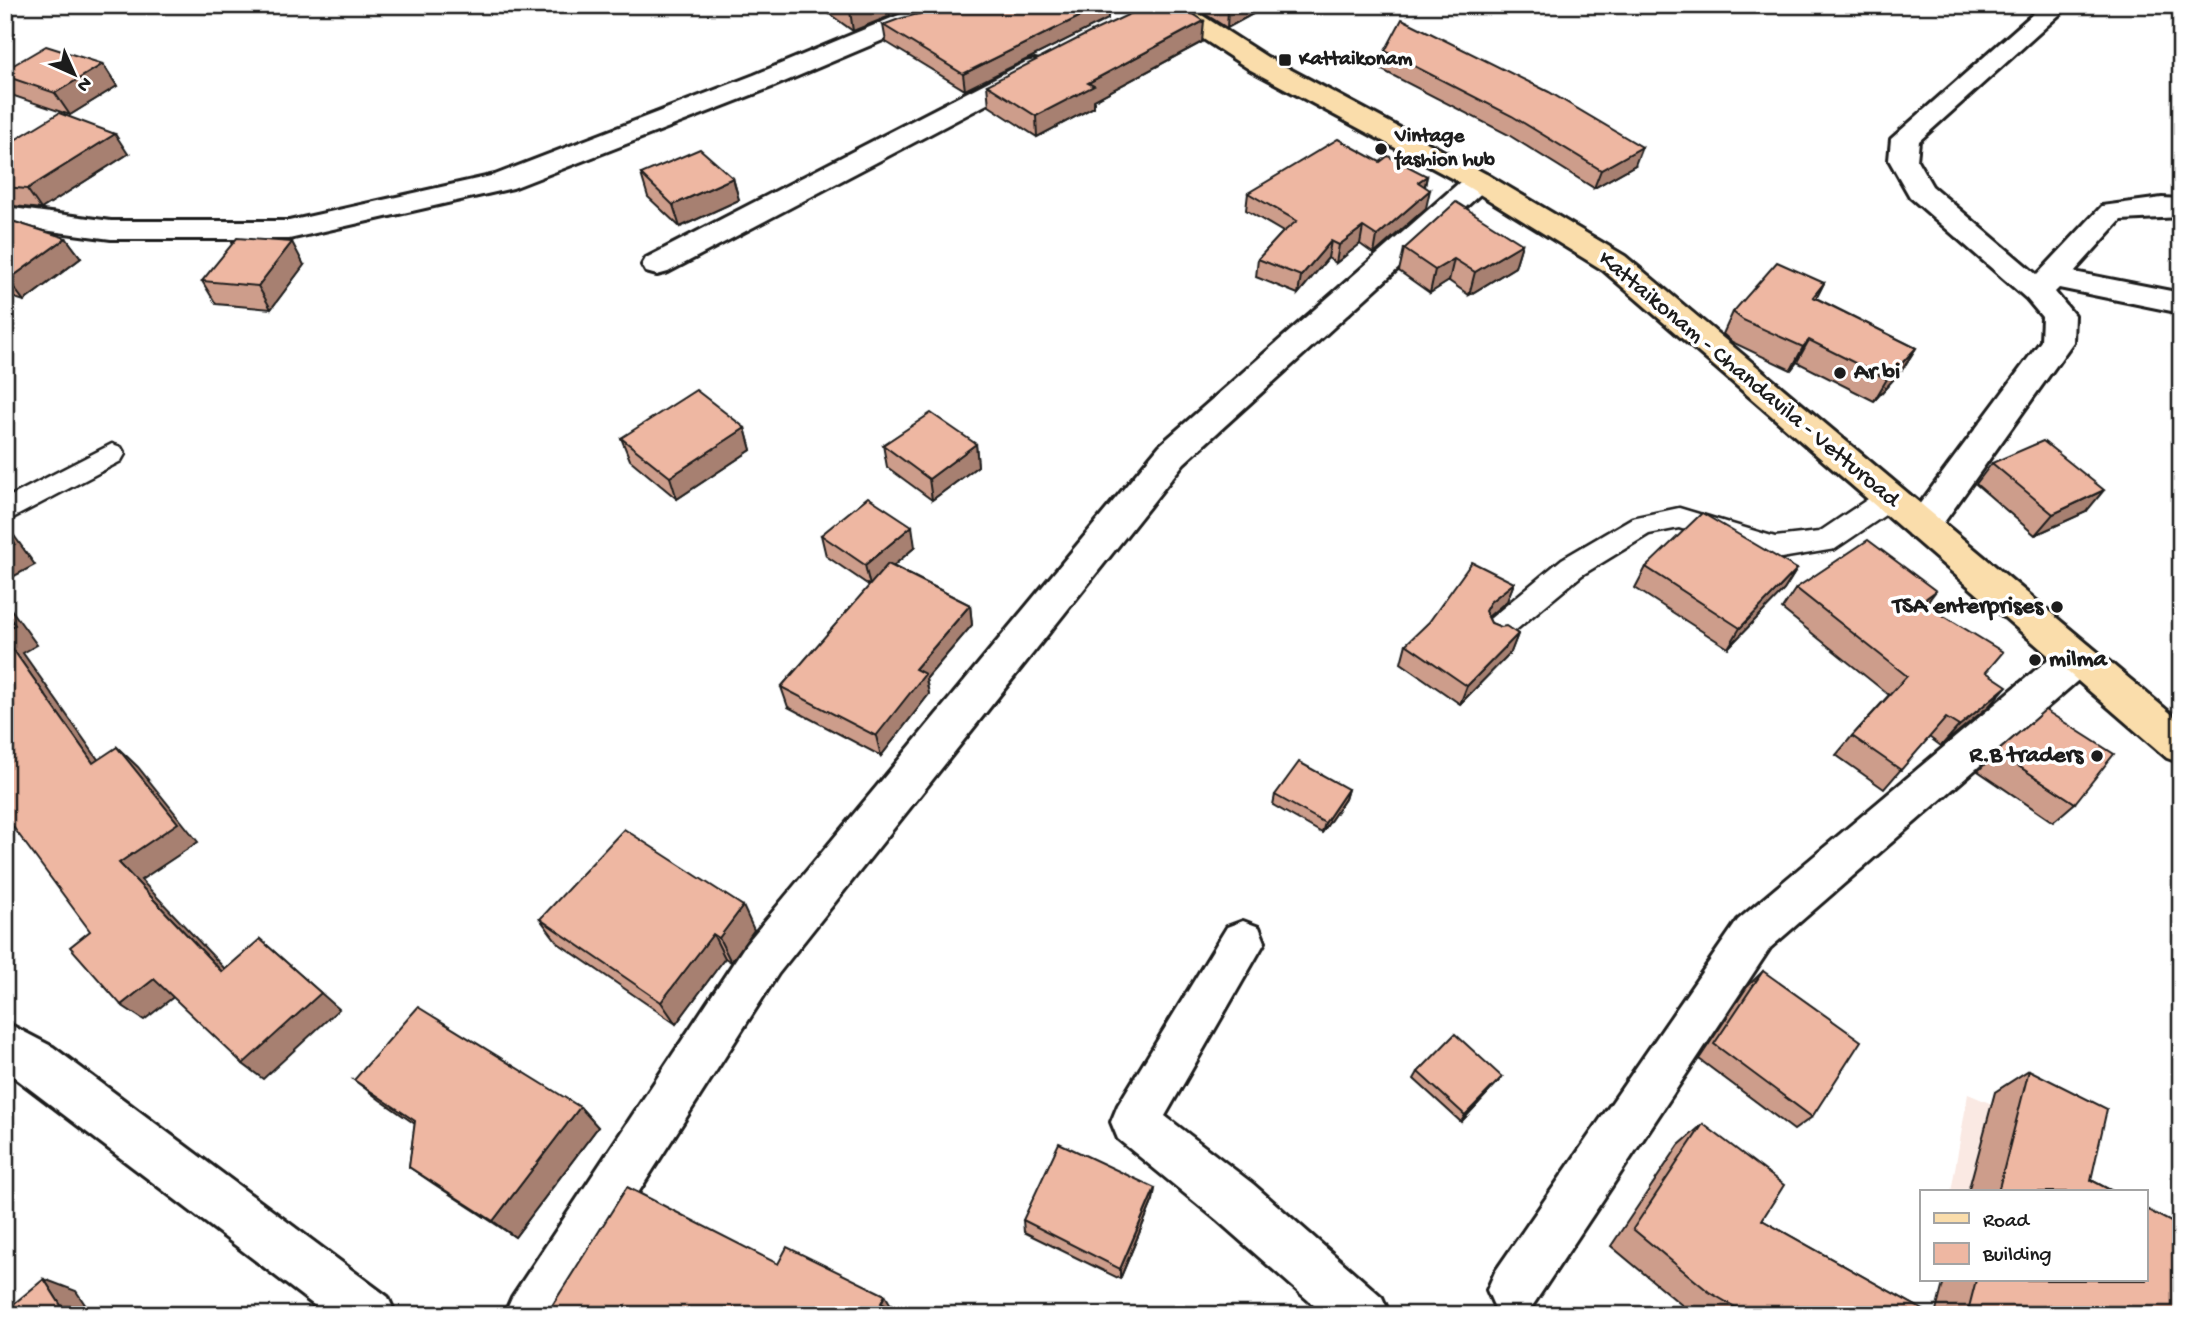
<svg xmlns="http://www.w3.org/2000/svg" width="2186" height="1320" viewBox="0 0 2186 1320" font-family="'Gochi Hand',sans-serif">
	<rect width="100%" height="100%" fill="#fff"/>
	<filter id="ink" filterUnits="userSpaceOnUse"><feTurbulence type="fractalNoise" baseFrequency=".0143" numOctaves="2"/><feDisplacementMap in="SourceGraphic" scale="14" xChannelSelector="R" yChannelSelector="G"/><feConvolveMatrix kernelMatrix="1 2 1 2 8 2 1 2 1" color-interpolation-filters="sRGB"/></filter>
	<g filter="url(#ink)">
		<!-- built -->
		<path fill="#fae9e3" d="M1968,1094l48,20 79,78h-144z"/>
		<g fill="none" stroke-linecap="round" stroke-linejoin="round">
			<defs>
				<g id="service">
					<path d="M112,444l9,3 4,7 -4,7 -116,61v-23z"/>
					<path d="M1890,488l10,3 4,7 -4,7 -65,44 -60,10 -96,-31 -30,6 -67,41 -77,64 -10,4 -10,-4 -5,-8 5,-8 77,-64 70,-41 47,-10 96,29 44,-5 61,-41z"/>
				</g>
				<g id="minor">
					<path d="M923,5h34l-3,5 -182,77 -259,101 -224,51h-178l-106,-14v-18l106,14h178l206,-46 259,-100z"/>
					<path d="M2043,5h27l-151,136 -2,19 15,26 105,89 65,-69 60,-8 19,1v18l-60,3 -47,52 107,21v20l-122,-25 -4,4 19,23 -1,27 -138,193 -13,3 -13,-3 -5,-10 137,-184 1,-24 -15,-18 -117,-102 -21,-37 2,-21z"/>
					<path d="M1035,60l9,2 4,6 -4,6 -376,198 -11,3 -11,-3 -4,-7 4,-7 380,-196z"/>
					<path d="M1478,172l10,3 4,6 -4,6 -304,276 -406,511 -218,341h-56l8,-18 234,-353 414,-499 308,-270z"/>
					<path d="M2077,642l14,5 5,11 -5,11 -321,279 -239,360 -16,7 -20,-7 -8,-18 8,-18 243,-352 325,-273z"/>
					<path d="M1243,921l16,6 6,15 -100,174 88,68 129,113 8,18h-65l-108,-95 -99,-81 -7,-17 7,-17 109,-178z"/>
				</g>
				<path id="secondary" d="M5,1022l48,25 335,250 8,18h-69l-322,-245z"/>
				<path id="primary" d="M1156,5h30l81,52 221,118 137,81 556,466v41l-14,-5 -564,-488 -135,-83 -219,-118 -90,-59z"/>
			</defs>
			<!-- service casing -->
			<use href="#service" stroke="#1c1c1c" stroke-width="5"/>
			<!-- minor casing -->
			<use href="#minor" stroke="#1c1c1c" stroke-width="6"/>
			<!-- secondary casing -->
			<use href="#secondary" stroke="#1c1c1c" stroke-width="6"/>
			<!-- primary casing -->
			<use href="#primary" stroke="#1c1c1c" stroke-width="6"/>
			<!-- service -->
			<use href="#service" fill="#fff" fill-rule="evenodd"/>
			<!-- minor -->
			<use href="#minor" fill="#fff" fill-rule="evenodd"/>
			<!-- secondary -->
			<use href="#secondary" fill="#fff" fill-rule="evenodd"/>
			<!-- primary -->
			<use href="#primary" fill="#faddab" fill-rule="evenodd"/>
		</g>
		<!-- wall -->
		<g fill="#cd9d8b" stroke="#1c1c1c" stroke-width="2">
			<path d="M817,5h72l1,11 -37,15z"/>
			<path d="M952,5h156v14l-143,71 -79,-48 -3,-17z"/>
			<path d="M1191,5h78l-42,23z"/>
			<path d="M1202,42l-108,58v7l-57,30 -48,-31 -2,-21z"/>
			<path d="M1385,51l250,114 -41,23 -87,-54 -125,-64z"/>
			<path d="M103,64l14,22 -47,29 -56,-19 -9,-13v-13z"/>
			<path d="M5,146l123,8 -87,55 -36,-4z"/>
			<path d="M1380,162l47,14 -2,11 1,21 -52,46 -14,-10 -24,19 -8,-5 -30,36 -42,-17 2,-18 25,-27 -37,-22 2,-17z"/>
			<path d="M641,174l92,4 6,22 -59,27 -32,-30z"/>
			<path d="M5,219l61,19 15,20 -57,43 -19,-6z"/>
			<path d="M1522,244l-7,23 -46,28 -20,-14 -19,12 -31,-22 5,-22z"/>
			<path d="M304,265l-33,44 -55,-5 -14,-23z"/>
			<path d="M1824,283l-8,15 100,50 -14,22 -28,31 -77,-39 -6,8 -59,-28 -9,-8 10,-22z"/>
			<path d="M745,428l6,22 -74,49 -47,-39 -9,-22z"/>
			<path d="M976,444l2,22 -46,34 -45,-33 -4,-22z"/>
			<path d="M1992,463l94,49 -51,23 -59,-51z"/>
			<path d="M821,535l94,12 -22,19 77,39 2,20 -46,54 3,15 -48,62 -93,-49 -7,-20 89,-101 -44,-30z"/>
			<path d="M1646,567l151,2 -13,21 -56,58 -93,-60z"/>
			<path d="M1514,583l-7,18 -19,16 3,6 27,11 -7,18 -51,52 -59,-41 5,-19z"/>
			<path d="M1796,588l129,17 61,67 3,34 -48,40 -12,-9 -45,52 -48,-34 16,-19 37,-41 -107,-86z"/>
			<path d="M1997,752l78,51 -22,19 -75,-51z"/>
			<path d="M1348,789l-3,10 -23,34 -49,-28 2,-10z"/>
			<path d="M540,919l214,11 -23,32 -6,-4 -49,66 -118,-81z"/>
			<path d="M1763,971l49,146 -18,13 -95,-71 48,-72z"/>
			<path d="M2029,1070l62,110 23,12h-146l27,-100z"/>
			<path d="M1418,1072l84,5 -6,7 -35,38 -47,-43z"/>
			<path d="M354,1080l226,27 18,20 -83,110 -81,-53 -25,-17 6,-43 -35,-24z"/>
			<path d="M1703,1124l59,96 170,95h-234l-14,-8 -73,-61 68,-101z"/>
			<path d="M1155,1188l-2,12 -33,79 -96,-47 -1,-12z"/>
			<path d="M1944,1280h202l35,35h-246z"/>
		</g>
		<!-- shaded-wall -->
		<g fill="#a78071" stroke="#1c1c1c" stroke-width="2">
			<path d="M863,5h26l1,11 -37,15 -3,-20z"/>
			<path d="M1103,5h5v14l-143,71 -2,-16z"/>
			<path d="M1237,5h32l-42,23 1,-18z"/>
			<path d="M1204,21l-2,21 -108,58v7l-57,30 -1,-21 52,-33z"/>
			<path d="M103,64l14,22 -47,29 -15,-22z"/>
			<path d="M115,134l13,20 -87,55 -14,-20z"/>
			<path d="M1642,147l-7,18 -41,23 7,-18z"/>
			<path d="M1427,176l-4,17 -5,-11z"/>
			<path d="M733,178l6,22 -59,27 -7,-22z"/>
			<path d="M1430,190l-4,18 -52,46 3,-18z"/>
			<path d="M1363,227l-3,17 -24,19 3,-18z"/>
			<path d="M66,238l15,20 -57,43 -16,-21z"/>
			<path d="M1331,241l-3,17 -30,36 3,-18z"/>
			<path d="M292,242l12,23 -33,44 -13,-23z"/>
			<path d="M1522,244l-7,23 -46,28 6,-23z"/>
			<path d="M1454,259l-5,22 -19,12 5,-23z"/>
			<path d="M1824,283l-11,22v-8z"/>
			<path d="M1809,340l-12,22 -6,8 12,-23z"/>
			<path d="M1916,348l-14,22 -28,31 13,-22z"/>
			<path d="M745,428l6,22 -74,49 -7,-22z"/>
			<path d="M976,444l2,22 -46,34 -3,-21z"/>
			<path d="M2104,490l-18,22 -51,23 18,-21z"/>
			<path d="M5,523l30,42 -30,16z"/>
			<path d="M912,526l3,21 -45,39 -5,-21z"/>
			<path d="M1797,569l-13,21 -56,58 12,-20z"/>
			<path d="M1514,583l-7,18 -24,20 2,-10 5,-9z"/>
			<path d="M1936,591l-16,21 1,-10z"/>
			<path d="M5,601l32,44 -14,8 91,129 -21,-19 -88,-125z"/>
			<path d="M970,605l2,20 -46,54 3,15 -48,62 -5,-20 39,-67z"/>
			<path d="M1518,634l-7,18 -51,52 7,-18z"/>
			<path d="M2007,686l-18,20 -48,40 18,-20z"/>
			<path d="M117,747l21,20 60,75 -57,38 102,108 -21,-16 -103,-109z"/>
			<path d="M1348,789l-3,10 -23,34 3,-10z"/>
			<path d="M743,906l11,24 -23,32 -12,-24z"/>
			<path d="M713,934l12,24 -49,66 -15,-22z"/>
			<path d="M260,939l79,70 -76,70 -20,-15z"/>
			<path d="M154,979l22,16 -32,25 -23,-15z"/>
			<path d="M1502,1077l-6,7 -35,38 4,-7z"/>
			<path d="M580,1107l18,20 -83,110 -22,-16z"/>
			<path d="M1155,1188l-2,12 -33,79v-10z"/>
			<path d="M44,1279l32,12 16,24h-25z"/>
			<path d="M885,1295l6,10 -4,8 -6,-10z"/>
		</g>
		<!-- building -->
		<g fill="#eeb7a2" stroke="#1c1c1c" stroke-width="2">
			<path d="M842,5h21l-13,6z"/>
			<path d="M952,5h151l-140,69 -80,-49 16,-6z"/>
			<path d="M1149,5h30l25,16 -116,62 6,3 -58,30 -49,-31 102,-52z"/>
			<path d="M1221,5h16l-9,5z"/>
			<path d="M1402,19l147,73 93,55 -41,23 -89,-54 -127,-65z"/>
			<path d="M46,46l57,18 -48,29 -50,-17v-6z"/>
			<path d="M59,113l56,21 -88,55 -22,-2v-41z"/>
			<path d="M1338,139l42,23 8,-6 39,20 -9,6 12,8 -53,46 -14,-9 -24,18 -8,-4 -30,35 -43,-17 24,-26 15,-12 -49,-28z"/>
			<path d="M700,149l33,29 -60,27 -32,-31z"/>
			<path d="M1456,202l66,42 -47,28 -21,-13 -19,11 -31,-21z"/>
			<path d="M5,219l61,19 -58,42h-3z"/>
			<path d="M237,238l55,4 -34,44 -56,-5z"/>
			<path d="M1777,262l47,21 -11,14 103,51 -29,31 -78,-39 -6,7 -60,-27 -10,-8z"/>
			<path d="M696,390l49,38 -75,49 -49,-39z"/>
			<path d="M931,413l45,31 -47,35 -46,-34z"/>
			<path d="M2043,441l61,49 -51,24 -61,-51z"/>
			<path d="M868,497l44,29 -47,39 -44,-30z"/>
			<path d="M1702,513l95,56 -57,59 -94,-61z"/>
			<path d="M5,530l10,14 -10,5z"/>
			<path d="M1868,540l68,51 -15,11 82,50 -17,20 21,14 -48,40 -13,-8 -45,52 -49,-34 55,-60 -111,-88z"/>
			<path d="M1472,562l42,21 -24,19 -5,9 6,12 10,4 5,-1 12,8 -51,52 -61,-42 23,-22z"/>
			<path d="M888,564l82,41 -55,64 10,5 -49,62 -95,-49z"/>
			<path d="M5,611l10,14 -10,5z"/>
			<path d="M5,638l88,125 24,-16 61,76 -59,40 103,109 38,-33 61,54 -78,71 -89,-85 -33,26 -51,-58 20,-16 -85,-115z"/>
			<path d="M2045,710l69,44 -39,49 -78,-51z"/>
			<path d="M1299,762l49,27 -23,34 -50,-28z"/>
			<path d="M624,829l119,77 -24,32 -6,-4 -52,68 -121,-83z"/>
			<path d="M1763,971l98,70 -49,76 -98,-73z"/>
			<path d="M418,1007l162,100 -87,114 -84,-54 6,-46 -61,-41z"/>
			<path d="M1455,1034l47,43 -37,38 -47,-43z"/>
			<path d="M2029,1070l78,39 -16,71 23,12h-116z"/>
			<path d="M1703,1124l81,61 -22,35 170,95h-183l-40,-23 -76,-63z"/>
			<path d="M1059,1143l96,45 -35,81 -97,-49z"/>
			<path d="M627,1187l151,77 9,-17 98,48 -4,8 23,12h-343l-11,-6z"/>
			<path d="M2146,1209l35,18v88h-214l9,-35h170z"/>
			<path d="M44,1279l23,36h-62v-4z"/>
		</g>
	</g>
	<!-- markers -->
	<g fill="#1c1c1c" stroke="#fff" stroke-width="2.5">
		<rect x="1278" y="53" width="14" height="14" rx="3.5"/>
		<circle cx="1381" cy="149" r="7"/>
		<circle cx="1840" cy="373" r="7"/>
		<circle cx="2057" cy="607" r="7"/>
		<circle cx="2035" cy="660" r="7"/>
		<circle cx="2097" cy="756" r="7"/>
	</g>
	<g text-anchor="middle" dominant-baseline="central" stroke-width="7" stroke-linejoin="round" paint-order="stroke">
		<!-- far-poi labels -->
		<g font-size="21" font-weight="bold" fill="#1c1c1c" stroke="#fff" text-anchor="start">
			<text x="1299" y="60">Kattaikonam</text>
			<text x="1395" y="137">Vintage<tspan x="1395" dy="24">fashion hub</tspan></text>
		</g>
		<!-- poi labels -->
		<g font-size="24" font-weight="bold" fill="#1c1c1c" stroke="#fff" text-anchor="start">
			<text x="1854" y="373">Ar bi</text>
			<text x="2043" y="607" text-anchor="end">TSA enterprises</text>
			<text x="2049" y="660">milma</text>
			<text x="2083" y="756" text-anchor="end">R.B traders</text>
		</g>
		<!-- street labels -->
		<g font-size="24" fill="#1c1c1c" stroke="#fff">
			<text transform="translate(1748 380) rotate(40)">Kattaikonam - Chandavila - Vetturoad</text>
		</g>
	</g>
	<!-- margin -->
	<rect width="2186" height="1320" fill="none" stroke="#fff" stroke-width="28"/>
	<rect x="14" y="14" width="2158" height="1292" fill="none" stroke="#1c1c1c" stroke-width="2.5" filter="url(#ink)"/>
	<!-- legend -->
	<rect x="1920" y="1190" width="228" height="91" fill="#ffffff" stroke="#a4a4a4" stroke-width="2"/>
	<rect x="1934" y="1213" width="35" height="10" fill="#faddab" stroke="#a4a4a4" stroke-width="2"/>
	<text x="1983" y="1226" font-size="21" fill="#1c1c1c">Road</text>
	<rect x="1934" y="1243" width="35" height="21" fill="#eeb7a2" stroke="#a4a4a4" stroke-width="2"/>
	<text x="1983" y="1260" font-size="21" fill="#1c1c1c">Building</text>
	<!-- north arrow -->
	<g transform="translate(74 74) rotate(135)" stroke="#ffffff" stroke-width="5" paint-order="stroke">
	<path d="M0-5L12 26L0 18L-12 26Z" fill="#1c1c1c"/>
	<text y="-10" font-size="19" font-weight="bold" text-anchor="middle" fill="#1c1c1c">N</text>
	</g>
</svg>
